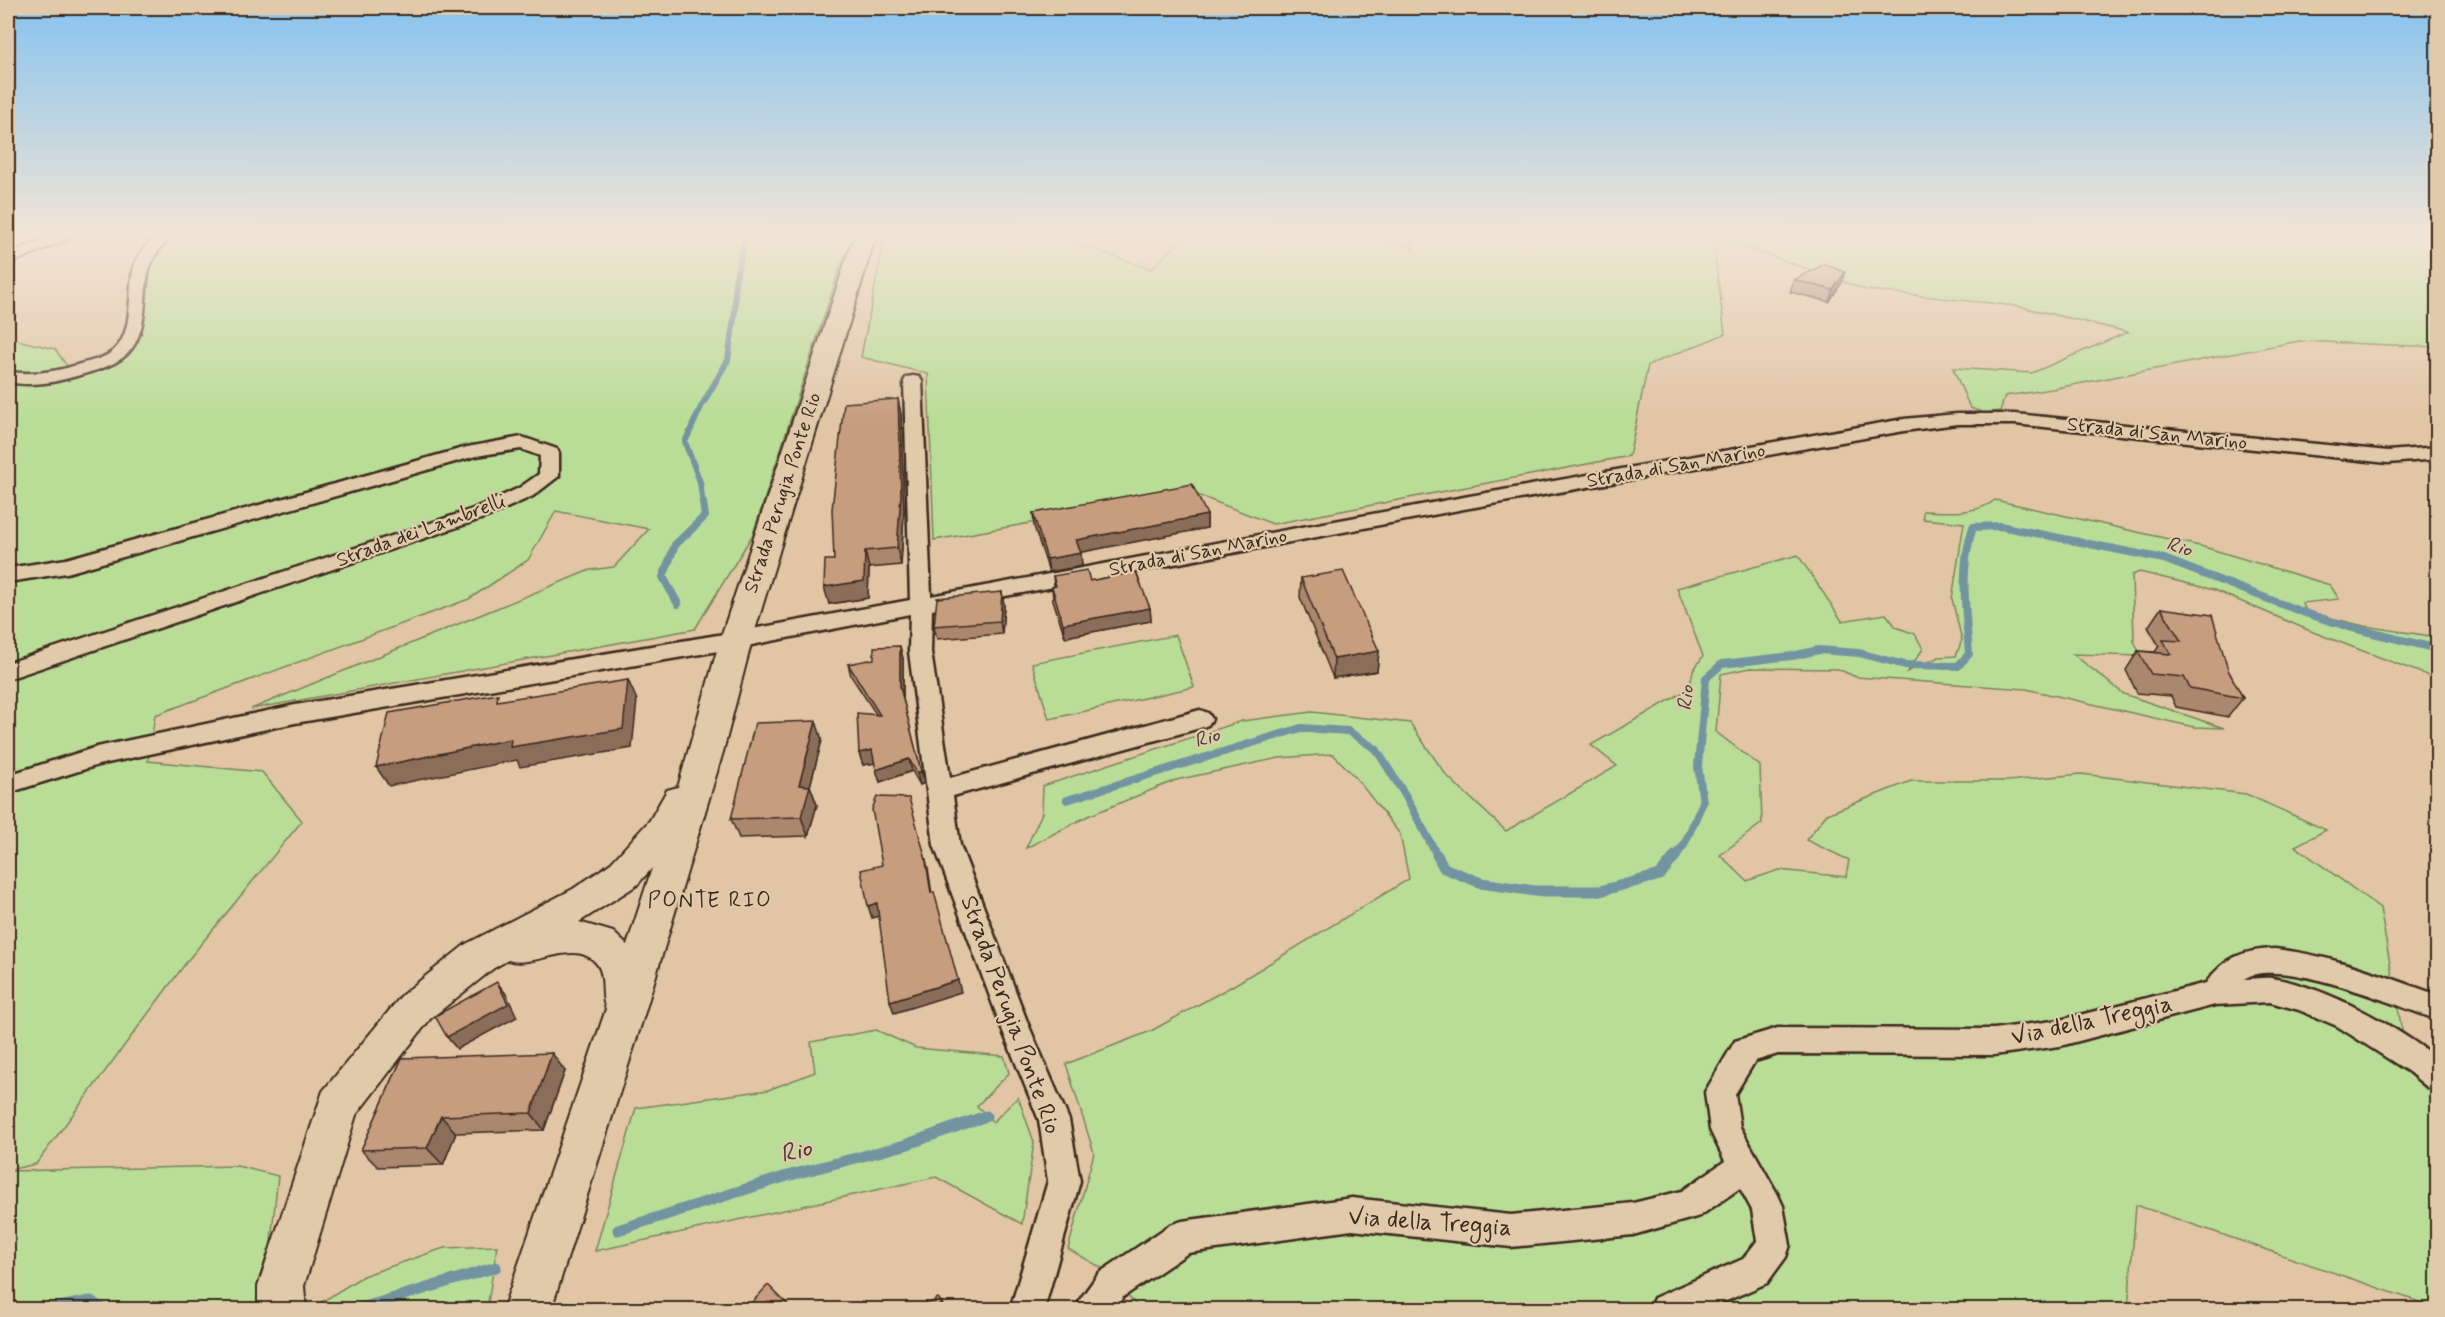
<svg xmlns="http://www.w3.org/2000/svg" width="2445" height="1317" viewBox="0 0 2445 1317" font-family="Mynerve,sans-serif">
	<rect width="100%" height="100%" fill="#e1c5a5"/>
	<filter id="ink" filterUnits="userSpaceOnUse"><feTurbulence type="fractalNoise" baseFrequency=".0167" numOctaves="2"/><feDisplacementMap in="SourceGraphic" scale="12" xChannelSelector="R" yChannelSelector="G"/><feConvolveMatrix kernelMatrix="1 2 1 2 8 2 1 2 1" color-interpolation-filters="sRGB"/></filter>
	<g filter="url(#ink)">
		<!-- green -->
		<g fill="#b9dd97" stroke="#7a845a" stroke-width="1.5">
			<path d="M167,236h687l-14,31 -87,267 -58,95 -444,80 339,-139 24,-3 35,-38 -93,-18 -28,49 -59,39 -314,116 -7,46 114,11 40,49 -114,139 -152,204 -28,6v-788l41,2 75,-25 17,-25 8,-68 10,-24z"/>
			<path d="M885,236h184l4,7 78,26 35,-33h187l41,13 -5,-13h303l13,98 -77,31 -19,91 -356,68 -78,-30 -261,46 -6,-166 -67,-17z"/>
			<path d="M1715,236h722v111l-138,-6 -247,48 -47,7 -5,15 -15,2 -15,-5 -17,-40 79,5 96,-41 -111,-26 -151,-16z"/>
			<path d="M8,338l47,11 14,20 -45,7 -16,-3z"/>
			<path d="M1995,500l209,47 126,38 9,14 -37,4 5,9 57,14 73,11v42l-124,-47 -99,-42 -74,-18 -8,3 2,66 7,15 -68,-2 51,40 100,34 -30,-1 -168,-38 -170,-12 -18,-8 -88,-1 -29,6 -5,58 44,34 2,57 -42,32 27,26 32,-11 67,7 3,-17 -43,-20 21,-26 84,-33h97l73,-7 165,20 80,36 -31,16 85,62 24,134 33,23v243l-301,-103 -8,104h-988l-36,-40 -36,-20 26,-96 -28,-89 85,-33 83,-46 175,-106 -9,-45 -44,-56 -23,-24 -54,4 -103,22 -88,36 -62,32 16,-35 1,-27 199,-65 70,-9 98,11 36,52 60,56 111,-65 -26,-21 98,-56 4,-18 10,-15 -26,-68 121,-33 44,66 44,-7 10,13 19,7 8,15 -16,23 32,-15 17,-1 6,-16 -10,-41 12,-76 -41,-4v-8c22,1 54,4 72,-11z"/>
			<path d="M1176,635l18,52 -145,32 -17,-56z"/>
			<path d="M876,1030l40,18 88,8 5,17 -32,33 16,16 25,-25 16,45 -12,82 -86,-47 -341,74 41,-143 132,-18 47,-18 -4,-30z"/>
			<path d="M237,1166l41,10 -10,92 -10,41h-250v-138z"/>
			<path d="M497,1246l-10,63h-172l5,-6 43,-27 81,-28z"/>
		</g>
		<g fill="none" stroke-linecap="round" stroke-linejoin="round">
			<!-- stream-far2 -->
			<path stroke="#7294a1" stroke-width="6" d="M703,505l-3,-23 -15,-40 16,-35 27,-47 7,-49v-30l11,-45"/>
			<!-- stream-far1 -->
			<g stroke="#7294a1" stroke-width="8">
				<path d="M678,604l-15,-27 12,-32 30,-29 -2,-13"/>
				<path d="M1067,800l234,-72 47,3 28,18 29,46 33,62"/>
				<path d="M1675,857l9,-12 19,-43 -5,-36 8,-88 16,-14 70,-8 27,-6 40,3 46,12 53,1 11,-12c-3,-43 -10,-85 4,-127l27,-1 164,33 141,54 44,14 89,22"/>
			</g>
			<!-- stream -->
			<g stroke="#7294a1" stroke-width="11">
				<path d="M1437,855l7,13 37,15 54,8h65l60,-16 16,-20"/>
				<path d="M618,1230l169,-54 118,-31 81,-29"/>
				<path d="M43,1310l47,-9 14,9"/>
				<path d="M355,1310l141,-43"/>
			</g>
			<defs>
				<g id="street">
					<path d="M51,236h20l-3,3 -60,25v-10z"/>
					<path d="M155,236h16c-7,9 -15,15 -19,26 -6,12 -6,27 -7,40 -4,50 -19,61 -65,73 -24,7 -47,12 -72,7v-10c25,3 48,0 72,-8 11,-3 26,-6 34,-14 21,-19 13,-59 20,-84 4,-12 12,-21 21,-30z"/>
					<path d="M913,376l6,1 3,4 9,215 533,-99 440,-78 53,-5h58l373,37 50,-4v12l-50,4 -373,-39h-58l-53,7 -440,78 -532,101 -1,42 19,126 250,-68 8,3 4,6 -4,6 -8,3 -247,68 7,49 68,179 41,96 11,61 -36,129h-34l38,-129 -9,-61 -39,-96 -66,-179 -25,-193 1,-38 -174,34 -441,75 -197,42 -90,28v-18l89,-28 198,-42 441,-73 174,-32 -6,-219 3,-4z"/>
					<path d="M522,437l35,12 2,4v23l-26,20 -46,21 -479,162v-16l465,-154 46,-21 20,-14 1,-18 -19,-7 -45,7 -409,117 -59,9v-14l58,-9 401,-112z"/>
					<path d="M2275,949c57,6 109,27 163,46v25c-38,-13 -161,-65 -194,-41 9,0 19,-2 28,-1 56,10 121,46 166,81v32l-11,-4 -18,-15 -72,-46 -38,-16 -29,-8 -55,3 -155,41 -66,9 -216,-1 -23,7 -20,33 5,33 38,68 5,11 7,39 -4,12 -19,26 -61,27h-57l5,-12 89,-39 14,-18 -5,-31 -12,-22 -40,28 -67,19 -122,12 -159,-17 -164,23 -65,44 -9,13h-38l5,-12 18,-25 71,-48 12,-4 170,-23 159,17 122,-12 49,-12 43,-30 -15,-31 -5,-38 30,-51 43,-13 216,1 66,-9 146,-37c19,-26 38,-33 69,-34z"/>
				</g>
				<path id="secondary" d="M857,236h21l-5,9 -121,395 -29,112 -78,260 -94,298h-48l103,-301c-6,-13 0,-33 -9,-45 -21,-27 -63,5 -89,-4l-14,8 -64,51 -74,96 -52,171 2,24h-48v-24l65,-195 79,-96 64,-51 107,-55 38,-26 39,-43 17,-30 11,-3 42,-147 131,-395zM652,868l-25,77 -14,-13 -34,-10 58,-37z"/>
			</defs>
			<!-- street casing -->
			<use href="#street" stroke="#3b2a1e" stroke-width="5"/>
			<!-- secondary casing -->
			<use href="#secondary" stroke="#3b2a1e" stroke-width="4"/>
			<!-- street -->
			<use href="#street" fill="#e1caaa" fill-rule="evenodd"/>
			<!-- secondary -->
			<use href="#secondary" fill="#e1caaa" fill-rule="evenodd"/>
		</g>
		<!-- wall -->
		<g fill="#ab876e" stroke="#3b2a1e" stroke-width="1.5">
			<path d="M1794,280l47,4 -12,18 -39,-10z"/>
			<path d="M898,399l3,16 3,97 -3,53 -32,3 -1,30 -39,6 5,-44z"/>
			<path d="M1033,513l174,2v13l-127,24 2,14 -33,6 -15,-46z"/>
			<path d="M1053,576l37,5 60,27 1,13 -86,16 -12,-37 -1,-13 2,-1z"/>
			<path d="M1301,578l78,73 -2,20 -44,7 -33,-81z"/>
			<path d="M1002,592l2,13 -2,29 -65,5 -3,-13z"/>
			<path d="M2161,608l67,62 15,28 -15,19 -52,-10 -5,-11 -34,-3 -11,-23 12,-19 17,1 4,-6 -11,-19z"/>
			<path d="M903,658v41l21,84 -4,2 -8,-14 -32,11 -5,-19 -12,2 -4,-12 17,-39 -25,-38 -3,-12z"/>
			<path d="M822,740l-12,46 7,19 -9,31 -69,2 -8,-19z"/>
			<path d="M402,1058l163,13 -21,59 -88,3 -13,32 -65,2 -17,-17z"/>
		</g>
		<!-- shaded-wall -->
		<g fill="#8b6e5a" stroke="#3b2a1e" stroke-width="1.5">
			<path d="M1845,272l-4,12 -12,18 4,-12z"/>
			<path d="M898,399l3,16 3,97 -3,53 -4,-17z"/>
			<path d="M1207,515v13l-130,25 -1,-13z"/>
			<path d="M865,551l4,17 -1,30 -39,6 -5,-17z"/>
			<path d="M1081,553l1,13 -33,6 -2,-13z"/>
			<path d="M1002,592l2,13 -2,29 -2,-13z"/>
			<path d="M1150,608l1,13 -86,16 -2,-13z"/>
			<path d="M900,646l3,12v41l-3,-12z"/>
			<path d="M1379,651l-2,20 -44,7 1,-19z"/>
			<path d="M628,680l9,20 -5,48 -112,19 -3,-7 -128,26 -13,-19 135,-28z"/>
			<path d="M816,721l6,19 -12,46 7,19 -9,31 -7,-19 -2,-32z"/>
			<path d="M872,750l4,13 -13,2 -4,-12z"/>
			<path d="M909,759l3,12 -32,11 -4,-12z"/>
			<path d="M921,771l3,12 -4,2 -3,-12z"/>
			<path d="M925,856l3,12 6,38 -3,-13z"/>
			<path d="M877,903l3,13 -8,2 -4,-12z"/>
			<path d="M958,980l3,12 -67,21 -4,-12z"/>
			<path d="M497,982l9,12 11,23 -60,32 -10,-12z"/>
			<path d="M552,1053l13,18 -21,59 -13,-17z"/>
			<path d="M441,1116l15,17 -13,32 -16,-17z"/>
			<path d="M942,1303l3,7h-9z"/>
		</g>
		<!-- building -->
		<g fill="#c79d80" stroke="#3b2a1e" stroke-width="1.5">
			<path d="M1824,264l21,8 -12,18 -39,-10z"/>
			<path d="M898,399l3,96 -4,53 -32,3 -1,30 -40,6 1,-27h9l-2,-51 12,-106z"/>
			<path d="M1192,484l15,31 -131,25 5,13 -34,6 -14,-46z"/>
			<path d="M1087,570l3,11 46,-9 14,36 -87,16 -11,-37 4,-1 -3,-10z"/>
			<path d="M1343,571l36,80 -45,8 -33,-81z"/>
			<path d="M1002,592l-2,29 -66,5 3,-28z"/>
			<path d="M2161,608l51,7 16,55 15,28 -53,-10 -6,-11 -33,-3 -13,-23 33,3 -8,-14 18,1z"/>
			<path d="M900,646v41l21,84 -4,2 -8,-14 -33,11 -4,-20 -13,3 -2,-40 23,2 -32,-51 26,-5v-12z"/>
			<path d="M628,680l-5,49 -113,18 1,-8 -135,28 13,-54 109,-19 -1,7z"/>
			<path d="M816,721l-17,64 11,1 -9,31 -70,2 24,-96z"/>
			<path d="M877,797l32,1 16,58 6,37 3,-1 24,88 -68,21 -13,-98 -9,3 -7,-36 21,-5 -10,-56z"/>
			<path d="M497,982l11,22 -61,33 -12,-21z"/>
			<path d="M552,1053l-21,60 -90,3 -14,32 -66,2 41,-92z"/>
			<path d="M768,1285l22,22 2,3h-47z"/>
			<path d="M938,1298l4,5 -6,7h-16z"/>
		</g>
	</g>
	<!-- sky -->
	<linearGradient id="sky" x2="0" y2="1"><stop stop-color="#87c3ef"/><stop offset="0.56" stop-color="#f2e5d6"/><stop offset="1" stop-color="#f2e5d6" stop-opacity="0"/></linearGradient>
	<rect width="2445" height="420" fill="url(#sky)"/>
	<g text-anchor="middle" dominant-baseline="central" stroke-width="4.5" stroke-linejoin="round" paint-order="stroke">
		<!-- street labels -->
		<g font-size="20" fill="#3b2a1e" stroke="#e1caaa">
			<text transform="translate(2157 434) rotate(6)">Strada di San Marino</text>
			<text transform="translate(1676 466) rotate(-10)">Strada di San Marino</text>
			<text transform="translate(783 493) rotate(-72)">Strada Perugia Ponte Rio</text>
			<text transform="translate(421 531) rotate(-20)">Strada dei Lambrelli</text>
			<text transform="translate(1198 553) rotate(-11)">Strada di San Marino</text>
		</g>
		<!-- water labels -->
		<g font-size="21" font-style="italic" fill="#443c34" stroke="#e1caaa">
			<text transform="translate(2179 547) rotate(18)">Rio</text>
			<text transform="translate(1686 698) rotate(-84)">Rio</text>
			<text transform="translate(1207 738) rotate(-17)">Rio</text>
		</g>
		<!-- quarter labels -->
		<g font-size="22" letter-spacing="1.5" fill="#3b2a1e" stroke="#e1caaa">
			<text x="710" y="901">PONTE RIO</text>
		</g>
		<!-- near-street labels -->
		<g font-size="24" fill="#3b2a1e" stroke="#e1caaa">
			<text transform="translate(1010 1015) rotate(70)">Strada Perugia Ponte Rio</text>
			<text transform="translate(2092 1021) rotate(-12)">Via della Treggia</text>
			<text transform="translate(1430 1223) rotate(4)">Via della Treggia</text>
		</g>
		<!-- near-water labels -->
		<g font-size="26" font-style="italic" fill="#443c34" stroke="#e1caaa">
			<text transform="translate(796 1152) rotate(-15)">Rio</text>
		</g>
	</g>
	<!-- margin -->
	<rect width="2445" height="1317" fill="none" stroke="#e1caaa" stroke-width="30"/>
	<rect x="15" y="15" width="2415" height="1287" fill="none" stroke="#3b2a1e" stroke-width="2" filter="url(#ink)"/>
</svg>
